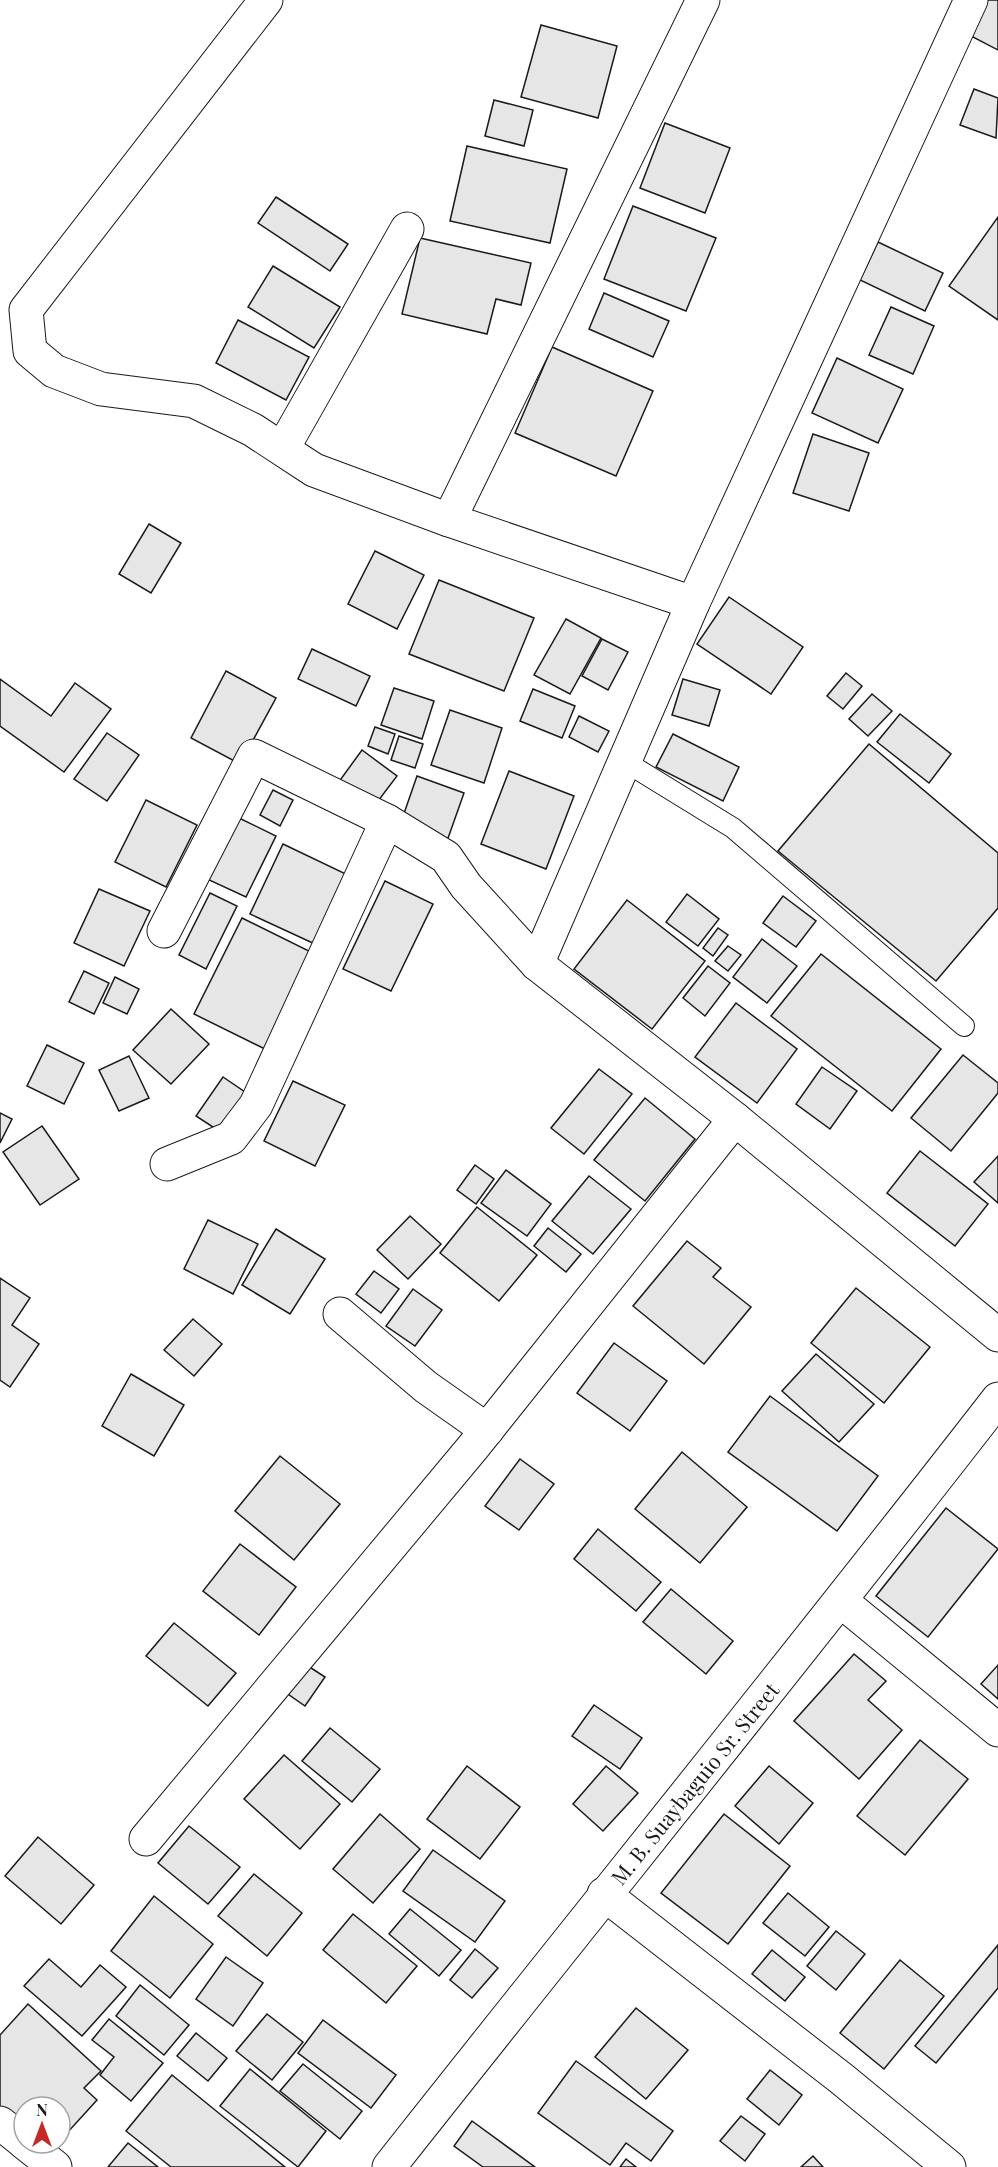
<svg xmlns="http://www.w3.org/2000/svg" width="998" height="2167" viewBox="0 0 998 2167" font-family="'Playfair Display',serif">
	<rect width="100%" height="100%" fill="#fff"/>
	<!-- building -->
	<g fill="#e6e6e6" stroke="#1a1a1a" stroke-width="1.5">
		<path d="M987,0h11v50l-29,-15z"/>
		<path d="M541,25l76,21 -19,72 -77,-21z"/>
		<path d="M974,89l24,9 -2,40 -36,-13z"/>
		<path d="M494,100l39,10 -9,36 -39,-10z"/>
		<path d="M665,123l65,25 -25,65 -65,-25z"/>
		<path d="M467,146l100,23 -17,74 -100,-22z"/>
		<path d="M276,197l72,47 -18,27 -72,-48z"/>
		<path d="M633,206l83,32 -30,73 -82,-32z"/>
		<path d="M998,217v103l-49,-34z"/>
		<path d="M420,238l111,25 -10,42 -25,-6 -9,35 -85,-20z"/>
		<path d="M878,242l65,31 -18,38 -65,-31z"/>
		<path d="M273,266l67,41 -26,41 -66,-41z"/>
		<path d="M604,293l65,28 -16,36 -64,-28z"/>
		<path d="M891,307l43,19 -21,48 -44,-19z"/>
		<path d="M238,320l71,37 -23,43 -70,-37z"/>
		<path d="M552,347l101,44 -37,85 -101,-43z"/>
		<path d="M837,358l66,31 -25,54 -66,-30z"/>
		<path d="M813,434l56,19 -20,58 -56,-18z"/>
		<path d="M149,524l32,19 -30,50 -32,-19z"/>
		<path d="M375,551l49,24 -27,54 -49,-25z"/>
		<path d="M439,580l95,38 -30,73 -95,-37z"/>
		<path d="M729,597l74,50 -32,47 -74,-50z"/>
		<path d="M566,619l35,19 -31,56 -36,-19z"/>
		<path d="M602,639l26,13 -20,38 -26,-14z"/>
		<path d="M312,649l58,27 -14,30 -58,-27z"/>
		<path d="M226,671l50,27 -36,66 -49,-26z"/>
		<path d="M846,673l16,13 -19,23 -16,-13z"/>
		<path d="M0,679l51,37 24,-33 36,26 -47,63 -64,-46z"/>
		<path d="M683,679l37,11 -11,36 -37,-11z"/>
		<path d="M394,688l40,13 -12,38 -41,-14z"/>
		<path d="M533,689l42,17 -13,32 -42,-17z"/>
		<path d="M872,694l20,17 -24,25 -19,-17z"/>
		<path d="M450,710l52,18 -18,55 -53,-18z"/>
		<path d="M900,714l51,40 -22,29 -52,-41z"/>
		<path d="M579,716l30,15 -11,21 -29,-15z"/>
		<path d="M375,727l20,7 -7,20 -20,-8z"/>
		<path d="M107,733l32,22 -32,46 -33,-22z"/>
		<path d="M673,734l66,33 -16,34 -67,-34z"/>
		<path d="M399,736l24,8 -8,24 -24,-8z"/>
		<path d="M869,744l129,109v55l-62,73 -158,-130z"/>
		<path d="M362,750l35,26 -25,33 -34,-26z"/>
		<path d="M509,771l65,25 -28,73 -65,-25z"/>
		<path d="M417,776l47,17 -17,48 -47,-16z"/>
		<path d="M273,790l20,10 -13,26 -20,-11z"/>
		<path d="M146,800l51,25 -31,62 -51,-25z"/>
		<path d="M237,817l39,19 -30,61 -39,-18z"/>
		<path d="M283,844l67,32 -33,69 -67,-31z"/>
		<path d="M385,881l48,23 -42,87 -48,-22z"/>
		<path d="M99,889l51,22 -26,55 -50,-23z"/>
		<path d="M210,893l27,13 -31,63 -27,-14z"/>
		<path d="M687,894l32,25 -21,27 -32,-24z"/>
		<path d="M783,896l33,25 -20,26 -33,-24z"/>
		<path d="M627,900l78,61 -53,68 -78,-60z"/>
		<path d="M242,918l73,36 -48,96 -73,-36z"/>
		<path d="M718,928l10,7 -15,21 -10,-8z"/>
		<path d="M762,939l35,27 -30,37 -34,-26z"/>
		<path d="M728,946l13,9 -13,16 -13,-10z"/>
		<path d="M821,954l120,95 -49,62 -121,-95z"/>
		<path d="M708,966l22,17 -25,33 -22,-18z"/>
		<path d="M84,971l25,12 -15,31 -25,-12z"/>
		<path d="M115,977l24,12 -12,25 -24,-11z"/>
		<path d="M736,1003l61,46 -40,54 -62,-46z"/>
		<path d="M171,1009l38,35 -38,40 -38,-34z"/>
		<path d="M47,1045l37,18 -20,41 -37,-18z"/>
		<path d="M963,1055l35,28v10l-47,58 -40,-33z"/>
		<path d="M129,1056l20,42 -30,13 -20,-41z"/>
		<path d="M822,1067l35,24 -27,38 -34,-25z"/>
		<path d="M599,1069l33,25 -48,60 -33,-26z"/>
		<path d="M223,1077l22,15 -26,39 -23,-15z"/>
		<path d="M293,1081l52,24 -30,61 -51,-25z"/>
		<path d="M645,1098l50,41 -50,62 -51,-41z"/>
		<path d="M0,1113l12,6 -12,24z"/>
		<path d="M42,1126l37,53 -39,26 -37,-53z"/>
		<path d="M920,1151l68,53 -33,42 -68,-53z"/>
		<path d="M998,1156v47l-24,-21z"/>
		<path d="M475,1165l19,14 -18,25 -19,-14z"/>
		<path d="M506,1170l45,34 -24,32 -46,-33z"/>
		<path d="M589,1176l42,33 -38,45 -41,-33z"/>
		<path d="M477,1207l60,48 -38,46 -59,-48z"/>
		<path d="M410,1216l31,28 -33,35 -31,-29z"/>
		<path d="M208,1220l50,24 -25,50 -49,-25z"/>
		<path d="M548,1228l33,26 -15,18 -32,-26z"/>
		<path d="M276,1229l49,30 -35,55 -48,-29z"/>
		<path d="M687,1241l34,27 -8,9 38,30 -47,57 -71,-58z"/>
		<path d="M374,1271l25,18 -18,24 -25,-19z"/>
		<path d="M0,1278l30,20 -18,27 27,19 -29,43 -10,-7z"/>
		<path d="M856,1288l74,59 -46,56 -73,-60z"/>
		<path d="M413,1289l29,21 -27,36 -29,-20z"/>
		<path d="M193,1319l29,25 -28,32 -30,-26z"/>
		<path d="M614,1343l53,38 -37,50 -53,-38z"/>
		<path d="M816,1354l58,50 -35,38 -57,-51z"/>
		<path d="M131,1374l53,31 -30,51 -52,-30z"/>
		<path d="M770,1396l108,80 -41,55 -109,-79z"/>
		<path d="M682,1452l65,55 -47,56 -65,-54z"/>
		<path d="M280,1456l60,48 -46,56 -59,-49z"/>
		<path d="M520,1459l34,25 -35,46 -34,-24z"/>
		<path d="M946,1508l52,41 -70,88 -52,-41z"/>
		<path d="M598,1529l63,53 -25,29 -62,-52z"/>
		<path d="M240,1544l56,43 -37,48 -56,-44z"/>
		<path d="M671,1589l62,52 -27,33 -63,-52z"/>
		<path d="M174,1623l62,50 -28,33 -62,-50z"/>
		<path d="M854,1654l32,27 -18,19 34,30 -43,49 -65,-58z"/>
		<path d="M305,1664l20,13 -20,29 -20,-14z"/>
		<path d="M998,1665v34l-17,-15z"/>
		<path d="M594,1705l48,33 -22,31 -48,-33z"/>
		<path d="M330,1728l50,41 -28,33 -50,-41z"/>
		<path d="M920,1740l48,39 -63,76 -48,-39z"/>
		<path d="M284,1755l56,49 -40,45 -56,-50z"/>
		<path d="M467,1766l53,41 -40,52 -53,-40z"/>
		<path d="M606,1766l32,27 -35,38 -30,-27z"/>
		<path d="M769,1766l44,37 -34,41 -44,-38z"/>
		<path d="M380,1814l40,35 -47,54 -40,-34z"/>
		<path d="M724,1814l66,52 -62,78 -67,-51z"/>
		<path d="M189,1826l51,41 -32,37 -50,-41z"/>
		<path d="M38,1837l56,48 -33,39 -56,-48z"/>
		<path d="M433,1850l72,51 -30,41 -72,-51z"/>
		<path d="M254,1874l48,39 -35,43 -49,-40z"/>
		<path d="M788,1893l41,34 -24,29 -42,-33z"/>
		<path d="M154,1896l59,48 -43,54 -59,-47z"/>
		<path d="M410,1909l51,41 -22,26 -50,-42z"/>
		<path d="M353,1914l64,52 -31,37 -63,-53z"/>
		<path d="M836,1931l29,23 -29,36 -29,-24z"/>
		<path d="M998,1945v43l-62,75 -21,-17z"/>
		<path d="M475,1949l23,19 -26,30 -22,-18z"/>
		<path d="M772,1950l33,27 -20,24 -33,-27z"/>
		<path d="M226,1957l37,26 -30,43 -37,-27z"/>
		<path d="M49,1959l32,28 19,-22 26,22 -44,49 -58,-50z"/>
		<path d="M900,1960l44,36 -60,73 -44,-36z"/>
		<path d="M140,1985l49,40 -25,30 -48,-39z"/>
		<path d="M28,2004l73,67 -17,17 13,12 -30,33 -7,-7v-19h-21l-2,-2 -1,2h-12v13l-4,4 -20,-17v-72z"/>
		<path d="M636,2008l52,42 -42,49 -51,-42z"/>
		<path d="M267,2014l36,28 -31,38 -36,-29z"/>
		<path d="M109,2019l54,44 -32,38 -31,-26 14,-18 -22,-17z"/>
		<path d="M323,2020l73,55 -25,33 -73,-55z"/>
		<path d="M196,2033l31,25 -19,23 -31,-25z"/>
		<path d="M576,2061l97,70 -22,30 -25,-18 -16,22 -72,-52z"/>
		<path d="M303,2064l59,47 -22,28 -60,-48z"/>
		<path d="M250,2069l76,62 -28,36 -78,-61z"/>
		<path d="M770,2070l32,25 -23,30 -32,-26z"/>
		<path d="M172,2075l113,92h-114l-45,-36z"/>
		<path d="M741,2116l24,18 -20,27 -25,-20z"/>
		<path d="M472,2121l63,46h-52l-29,-21z"/>
		<path d="M128,2143l30,24h-50z"/>
		<path d="M813,2156l10,11h-22z"/>
		<path d="M626,2159l10,8h-16z"/>
	</g>
	<g fill="none" stroke-linecap="round" stroke-linejoin="round">
		<defs>
			<path id="service" d="M624,761l109,67 231,198"/>
			<g id="minor">
				<path d="M266,0l-240,310 4,41 24,20 47,18 93,12 59,29 61,40 135,50 244,83"/>
				<path d="M283,448l124,-219"/>
				<path d="M449,520l254,-520"/>
				<path d="M164,931l90,-175 133,65 59,36 20,29 71,78 198,155 263,216"/>
				<path d="M537,964l156,-361 278,-603"/>
				<path d="M167,1164l64,-26 25,-33 131,-284"/>
				<path d="M340,1314l86,73 61,43"/>
				<path d="M841,1601l157,129"/>
				<path d="M146,1839l328,-393 261,-327"/>
				<path d="M604,1894l238,185 107,88"/>
				<path d="M0,2123l24,19"/>
				<path d="M25,2143l30,24"/>
			</g>
			<path id="tertiary" d="M389,2167c202,-256 409,-510 609,-768"/>
		</defs>
		<!-- service casing -->
		<use href="#service" stroke="#1a1a1a" stroke-width="22"/>
		<!-- minor casing -->
		<use href="#minor" stroke="#1a1a1a" stroke-width="35"/>
		<!-- tertiary casing -->
		<use href="#tertiary" stroke="#1a1a1a" stroke-width="35"/>
		<!-- service -->
		<use href="#service" stroke="#fff" stroke-width="20"/>
		<!-- minor -->
		<use href="#minor" stroke="#fff" stroke-width="33"/>
		<!-- tertiary -->
		<use href="#tertiary" stroke="#fff" stroke-width="33"/>
	</g>
	<g text-anchor="middle" dominant-baseline="central" stroke-width="4.5" stroke-linejoin="round" paint-order="stroke">
		<!-- street labels -->
		<g font-size="21" fill="#1a1a1a" stroke="#fff">
			<text transform="translate(694 1783) rotate(-51)">M. B. Suaybaguio Sr. Street</text>
		</g>
	</g>
	<!-- north arrow -->
	<g transform="translate(42 2125)"><circle r="28" fill="#ffffff" stroke="#a3a3a3" stroke-width="1.5"/>
	<path d="M0-4.5L10 22L0 15L-10 22Z" fill="#c62828"/>
	<text y="-9" font-size="16" font-weight="bold" text-anchor="middle" fill="#1a1a1a">N</text>
	</g>
</svg>
